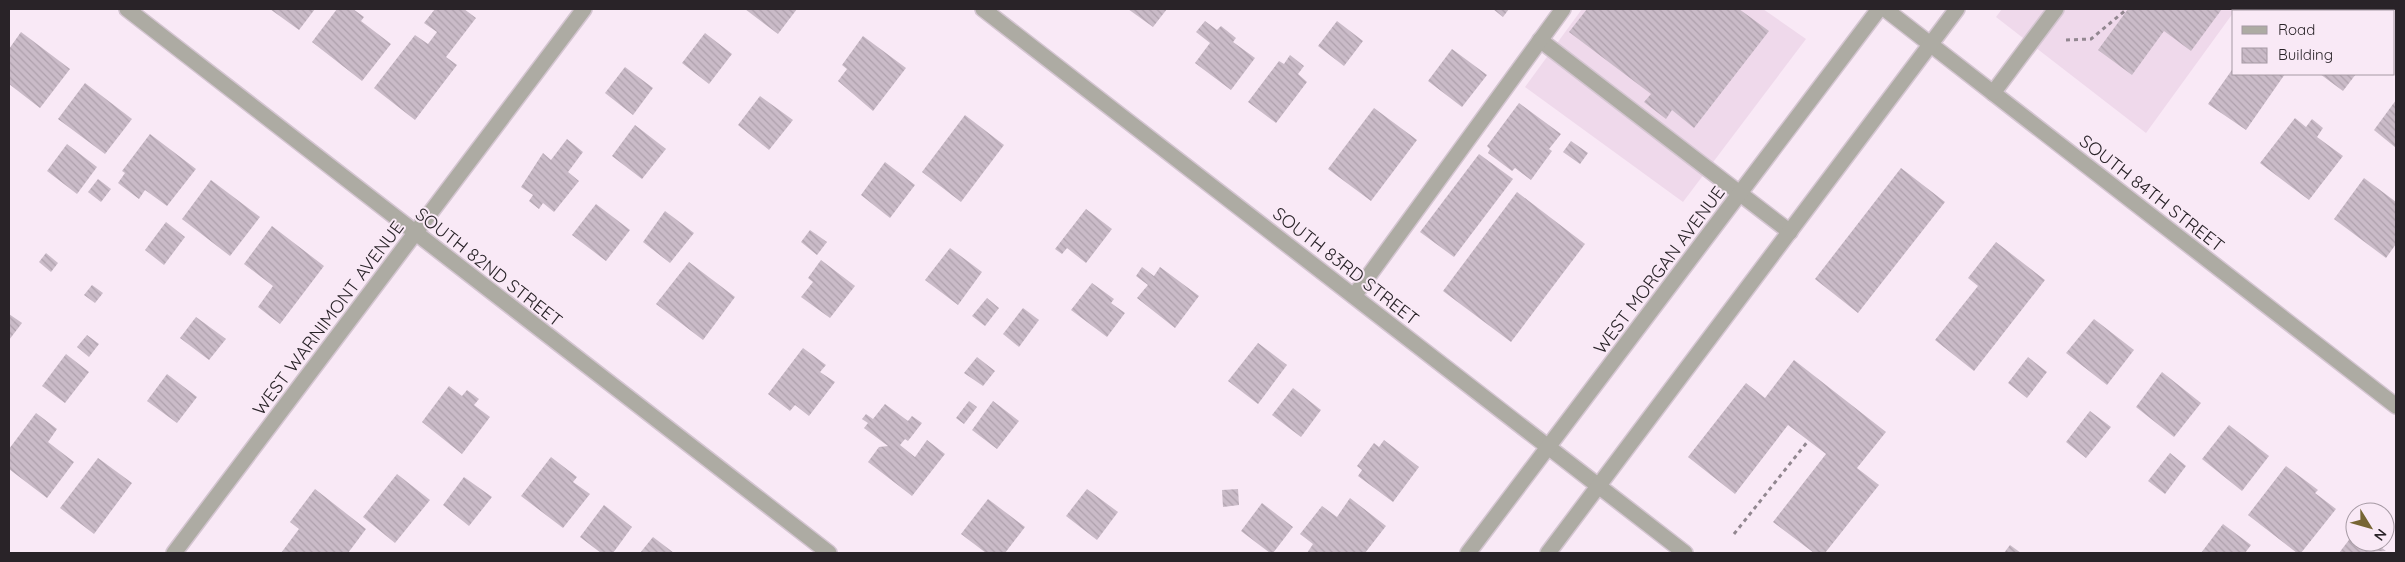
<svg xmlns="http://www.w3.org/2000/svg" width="2405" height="562" viewBox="0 0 2405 562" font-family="Quicksand,sans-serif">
	<defs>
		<pattern id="building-back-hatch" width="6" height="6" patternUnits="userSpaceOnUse" patternTransform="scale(1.25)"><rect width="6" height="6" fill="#cabbc8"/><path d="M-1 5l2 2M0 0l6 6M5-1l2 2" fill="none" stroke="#aea0ac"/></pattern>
	</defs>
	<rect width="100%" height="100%" fill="#f9e9f6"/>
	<!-- built -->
	<g fill="#efd9eb">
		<path d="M1582,9h181l43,30 -123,163 -158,-115z"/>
		<path d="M2002,9h234l-90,124 -150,-116z"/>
	</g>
	<!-- building -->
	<g fill="url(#building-back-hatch)">
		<path d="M270,9h45l-16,21z"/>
		<path d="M337,9h16l11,8 -3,4 30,23 -29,37 -50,-39z"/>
		<path d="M435,9h29l12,9 -30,39 11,8 -42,55 -41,-32 41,-53 13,9 9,-12 -13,-9z"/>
		<path d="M745,9h52l-19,25z"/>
		<path d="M1128,9h39l-14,18z"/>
		<path d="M1493,9h16l-6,8z"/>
		<path d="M1587,9h152l30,22 -75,97 -22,-18 -6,9 -22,-17 7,-8 -82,-62z"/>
		<path d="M2128,9h94l-31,42 -27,-20 -32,44 -34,-25z"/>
		<path d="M1205,21l12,9 4,-4 15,12 -3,4 22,16 -24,32 -36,-27 15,-20 -14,-11z"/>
		<path d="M1337,21l26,20 -19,25 -26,-20z"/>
		<path d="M21,32l49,37 -30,39 -31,-24v-35z"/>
		<path d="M705,33l27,21 -23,30 -27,-21z"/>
		<path d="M863,36l43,32 -33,43 -35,-30 9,-12 -5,-4z"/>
		<path d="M1452,49l35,26 -25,32 -34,-26z"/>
		<path d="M1290,55l14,11 -6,8 9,8 -31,41 -28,-21 31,-41 5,3z"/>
		<path d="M625,67l28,21 -20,27 -28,-22z"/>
		<path d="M2234,67v7h51l-39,56 -38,-26z"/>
		<path d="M2320,74h36l-13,17z"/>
		<path d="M85,83l47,36 -27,35 -47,-35z"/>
		<path d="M760,96l33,24 -24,30 -31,-25z"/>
		<path d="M2396,100v48l-22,-18z"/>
		<path d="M1519,103l42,31 -12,15 3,2 -21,29 -16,-12 -3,3 -24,-18 2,-4 -3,-3z"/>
		<path d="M1374,108l43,32 -46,61 -43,-32z"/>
		<path d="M965,115l39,30 -43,57 -39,-30z"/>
		<path d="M2295,118l11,9 6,-8 11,9 -6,9 26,19 -34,44 -49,-37z"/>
		<path d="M635,125l31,24 -24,30 -30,-23z"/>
		<path d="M150,134l46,35 -29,37 -22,-16 -6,9 -21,-16 7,-10 -3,-2z"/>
		<path d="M567,139l16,13 -15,20 11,9 -25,31 -11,-9 -4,6 -10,-8 4,-6 -12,-8 22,-34 8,7z"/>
		<path d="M1571,141l17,12 -8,11 -17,-12z"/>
		<path d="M67,144l30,23 -20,27 -30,-23z"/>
		<path d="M1479,154l34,25 -59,78 -34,-25z"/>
		<path d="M885,162l30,23 -25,33 -29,-23z"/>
		<path d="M1901,168l44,34 -87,111 -43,-34z"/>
		<path d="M2364,178l32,24v42l-10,14 -52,-39z"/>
		<path d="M98,179l13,10 -10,13 -13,-10z"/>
		<path d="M211,180l49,37 -30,39 -48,-37z"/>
		<path d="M1517,192l68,52 -74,98 -68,-51z"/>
		<path d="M596,204l34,26 -24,31 -34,-26z"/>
		<path d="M1086,209l26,20 -26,34 -19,-15 -5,6 -7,-5z"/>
		<path d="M665,211l29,22 -24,30 -27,-21z"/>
		<path d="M166,222l19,15 -21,28 -19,-15z"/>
		<path d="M272,226l52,40 -44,58 -22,-17 15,-21 -29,-22z"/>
		<path d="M810,230l17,12 -10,13 -16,-13z"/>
		<path d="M1996,242l49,38 -71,91 -39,-31 43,-54 -10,-8z"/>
		<path d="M950,248l32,24 -24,33 -33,-25z"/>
		<path d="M46,253l12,10 -7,9 -12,-10z"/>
		<path d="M821,260l34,26 -25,32 -29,-21 12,-15 -5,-4z"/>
		<path d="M689,262l46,35 -32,43 -47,-36z"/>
		<path d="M1142,267l12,9 6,-9 39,29 -24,32 -38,-30 11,-13 -12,-9z"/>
		<path d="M1092,283l22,16 -3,4 14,10 -18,24 -36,-27z"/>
		<path d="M92,285l11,8 -8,10 -11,-8z"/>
		<path d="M987,298l12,10 -14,18 -13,-10z"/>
		<path d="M1023,308l16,12 -20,27 -16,-13z"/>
		<path d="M9,314l13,9 -13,17z"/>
		<path d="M196,317l30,22 -17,21 -29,-22z"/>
		<path d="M2094,319l40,31 -27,35 -41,-32z"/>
		<path d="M87,335l12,9 -10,13 -12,-10z"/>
		<path d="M1258,343l29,22 -29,39 -30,-23z"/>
		<path d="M803,348l23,17 -6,7 15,10 -26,34 -14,-11 -5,6 -22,-17z"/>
		<path d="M66,354l23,18 -24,31 -23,-17z"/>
		<path d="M977,357l18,14 -12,15 -19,-13z"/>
		<path d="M2028,357l19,15 -20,26 -19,-15z"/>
		<path d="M1794,360l92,72 -29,36 22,17 -54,68h-11l-41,-31 53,-68 -38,-29 -53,69 -47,-37 58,-74 19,15z"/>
		<path d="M2162,372l39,31 -27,34 -38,-30z"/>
		<path d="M167,374l30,23 -20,26 -30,-22z"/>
		<path d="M449,386l13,10 5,-6 12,9 -5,6 16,12 -28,37 -40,-32z"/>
		<path d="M1293,388l28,22 -20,27 -29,-22z"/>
		<path d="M969,401l8,6 -13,17 -8,-6z"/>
		<path d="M993,401l26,20 -22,28 -25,-19z"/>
		<path d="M885,404l23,17 4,-5 10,7 -14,18 -3,-2 -5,6 15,12 12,-17 18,14 -33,42 -44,-34 11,-15 9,-1 -24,-18 4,-5 -6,-4 4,-5 7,5z"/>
		<path d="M2090,411l21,16 -25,31 -20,-16z"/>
		<path d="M36,413l21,16 -9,13 26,20 -27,36 -38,-29v-20z"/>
		<path d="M2229,425l40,31 -27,35 -40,-32z"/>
		<path d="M1384,440l35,27 -26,35 -35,-26 4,-6 -5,-4 17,-23 5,4z"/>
		<path d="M2170,453l16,13 -21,28 -17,-13z"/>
		<path d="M551,457l26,20 -4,5 17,12 -27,34 -42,-32z"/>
		<path d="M98,458l34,25 -38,51 -34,-26z"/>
		<path d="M2286,466l32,24 -3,3 21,16 -35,44h-4l-49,-38z"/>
		<path d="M397,474l33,26 -35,43 -32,-26z"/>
		<path d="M464,477l28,20 -23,29 -26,-21z"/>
		<path d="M315,489l51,40 -18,24h-67l18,-24 -9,-7z"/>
		<path d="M1087,489l31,23 -21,28 -31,-24z"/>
		<path d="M1238,489l1,16 -16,2 -1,-17z"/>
		<path d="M1350,498l36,28 -21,27h-58l6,-9 -13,-10 22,-28 15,11z"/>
		<path d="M988,499l37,28 -20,26h-19l-25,-19z"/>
		<path d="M1262,503l31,24 -20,26h-3l-29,-22z"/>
		<path d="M604,505l28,22 -19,26h-12l-21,-16z"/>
		<path d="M2223,524l28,21 -6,8h-44z"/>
		<path d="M2355,532v10h19l12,9 -47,2z"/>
		<path d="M653,537l21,16h-34z"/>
		<path d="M2010,545l11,8h-17z"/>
	</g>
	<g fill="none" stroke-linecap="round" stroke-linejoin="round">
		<defs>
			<g id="minor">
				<path d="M127,9l702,544"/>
				<path d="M983,9l702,544"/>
				<path d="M1885,9l511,397"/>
				<path d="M1540,40l250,192"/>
				<path d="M1993,93l63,-84"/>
				<path d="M1354,296l209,-287"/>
				<path d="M174,553l410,-544"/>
				<path d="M1468,553l411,-544"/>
				<path d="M1548,553l409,-544"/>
			</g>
		</defs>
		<!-- minor casing -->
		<use href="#minor" stroke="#d4c5d1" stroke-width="18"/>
		<!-- path -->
		<g stroke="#928790" stroke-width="3" stroke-dasharray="4 4" stroke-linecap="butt">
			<path d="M2066,40l25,-1 36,-30"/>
			<path d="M1734,534l74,-93"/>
		</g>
		<!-- minor -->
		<use href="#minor" stroke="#adaba3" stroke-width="15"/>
	</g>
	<g text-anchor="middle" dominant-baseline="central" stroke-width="4" stroke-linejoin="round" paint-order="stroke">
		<!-- street labels -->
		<g font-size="18" fill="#292328" stroke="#f9e9f6">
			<text transform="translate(2152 193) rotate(38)">SOUTH 84TH STREET</text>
			<text transform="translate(1346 266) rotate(38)">SOUTH 83RD STREET</text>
			<text transform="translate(489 267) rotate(38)">SOUTH 82ND STREET</text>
			<text transform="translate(1659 270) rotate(-53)">WEST MORGAN AVENUE</text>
			<text transform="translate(328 318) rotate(-53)">WEST WARNIMONT AVENUE</text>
		</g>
	</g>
	<!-- border -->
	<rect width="2405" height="562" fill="none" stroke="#292328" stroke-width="20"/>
	<!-- legend -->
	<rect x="2232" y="10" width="162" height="65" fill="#f9e9f6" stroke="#a69aa4"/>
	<rect x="2242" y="26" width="25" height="8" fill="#adaba3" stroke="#a69aa4"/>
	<text x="2278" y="35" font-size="15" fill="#292328">Road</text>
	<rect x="2242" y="48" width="25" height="15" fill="url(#building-back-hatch)" stroke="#a69aa4"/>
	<text x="2278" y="60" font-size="15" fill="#292328">Building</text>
	<!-- north arrow -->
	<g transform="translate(2370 527) rotate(127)"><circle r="24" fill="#f9e9f6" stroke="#a69aa4"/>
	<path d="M0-4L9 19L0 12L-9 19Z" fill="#776634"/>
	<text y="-8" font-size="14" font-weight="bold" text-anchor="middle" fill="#292328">N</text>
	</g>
</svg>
